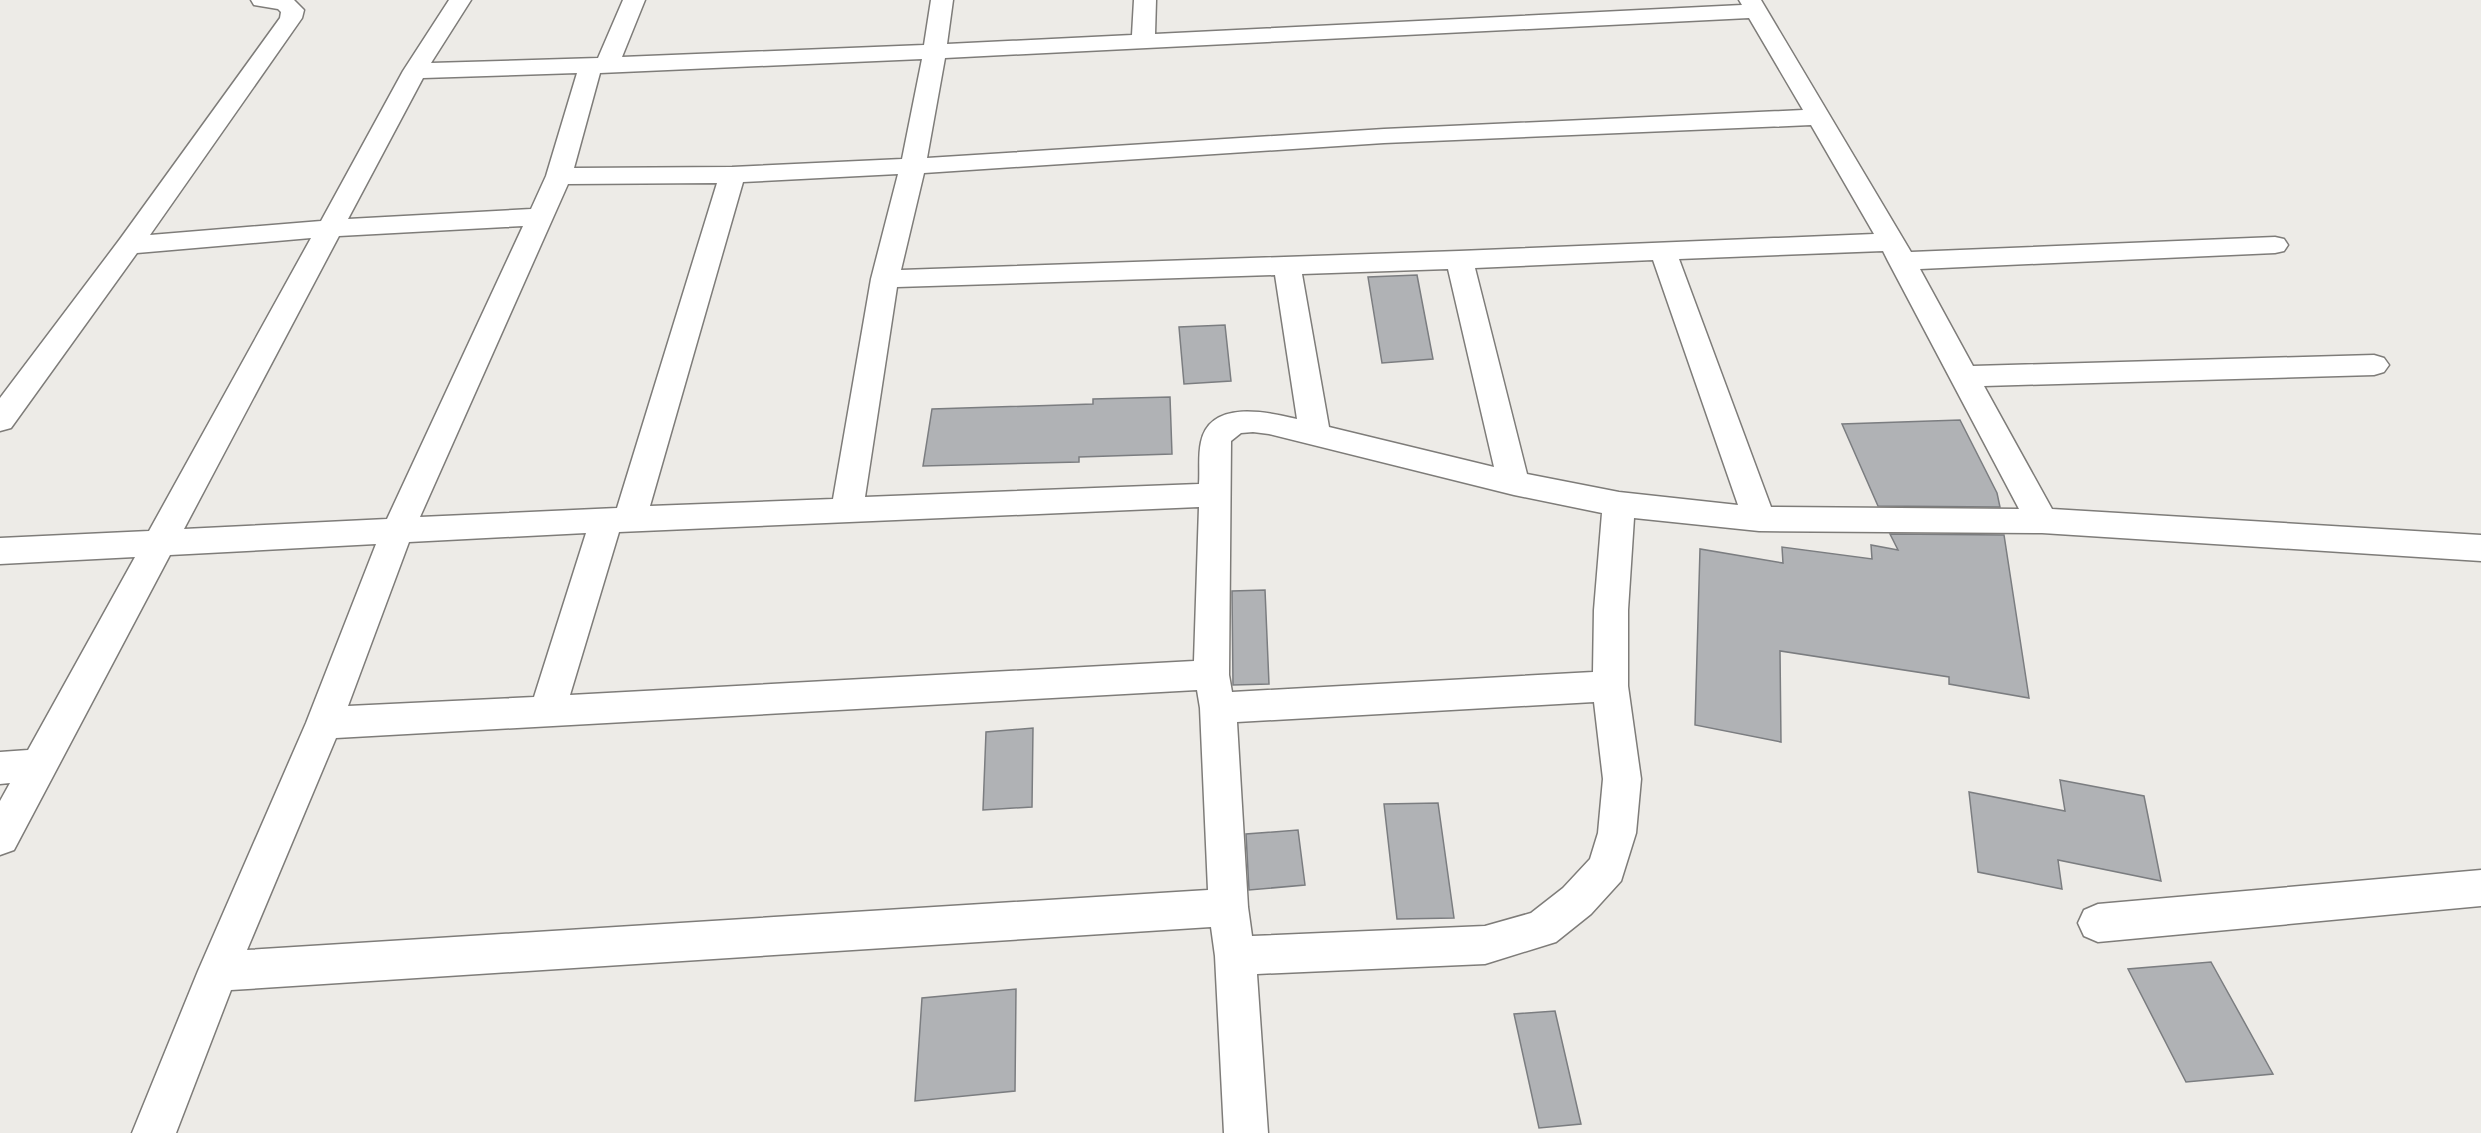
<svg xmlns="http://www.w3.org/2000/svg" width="2481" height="1133" viewBox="0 0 2481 1133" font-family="'Times New Roman',serif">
	<rect width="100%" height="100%" fill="#edebe7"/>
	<!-- building -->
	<g fill="#b0b2b5" stroke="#7b7d80" stroke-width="1.5">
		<path d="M1417,275l16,84 -51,4 -14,-86z"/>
		<path d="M1225,325l6,56 -47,3 -5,-57z"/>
		<path d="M1170,397l2,57 -93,3v5l-156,4 9,-57 161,-5v-5z"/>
		<path d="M1960,420l37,73 3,14 -122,-1 -36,-82z"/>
		<path d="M1890,534l114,1 25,163 -80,-14v-7l-169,-26 1,91 -86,-17 5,-176 83,14 -1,-16 90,12 -1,-14 27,5z"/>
		<path d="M1265,590l4,94 -36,1 -1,-94z"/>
		<path d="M1033,728l-1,79 -49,3 3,-78z"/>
		<path d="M2060,780l84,16 17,85 -103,-21 4,29 -84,-17 -9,-80 96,19z"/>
		<path d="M1438,803l16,115 -57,1 -13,-115z"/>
		<path d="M1298,830l7,55 -56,5 -3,-56z"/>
		<path d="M2211,962l62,112 -87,8 -58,-113z"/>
		<path d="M1016,989l-1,102 -100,10 7,-103z"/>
		<path d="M1555,1011l26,113 -42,4 -25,-114z"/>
	</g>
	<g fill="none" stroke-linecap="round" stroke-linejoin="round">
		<defs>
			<g id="minor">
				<path d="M251,0h43l10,10 -2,8 -152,217 171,-14 82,-150 46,-71h22l-40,63 167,-5 25,-58h22l-23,57 302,-12 7,-45h22l-6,44 185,-9 2,-35h22l-1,34 587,-29 -3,-5h22l150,252 364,-15 9,2 4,6 -4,6 -9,2 -355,16 53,97 401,-11 10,3 5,7 -5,7 -10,3 -390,11 68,123 429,26v26l-439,-28 -283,-2 -125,-13 -6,92v76l13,93 -5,54 -15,48 -30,33 -35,28 -71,22 -228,10 11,159h-44l-9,-177 -4,-29 -980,63 -55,143h-44l66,-162 108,-248 70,-179 -206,11 -156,295 -14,5v-54l10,-18 -10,1v-32l28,-2 107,-193 -135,7v-26l149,-7 162,-293 -174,15 -126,175 -11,3v-33l120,-159 160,-221 1,-6 -3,-3 -24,-4zM1749,18l54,92 -419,19 -457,29 18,-100zM922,59l-20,100 -170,8 -158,1 26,-95zM577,73l-31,103 -15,33 -183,10 75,-141zM1811,125l63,109 -415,17 -558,19 23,-97 460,-30zM898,174l-27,105 -38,220 -183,7 93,-324zM717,183l-100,325 -197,9 148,-333zM523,226l-136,293 -203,10 155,-293zM1883,251l5,10 131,248 -248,-2 -92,-248zM1653,260l85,245 -119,-13 -92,-18 -52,-206zM1448,269l46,198 -165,-40 -27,-153zM1275,275l22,144c-29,-7 -87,-20 -96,23 -3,13 -1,29 -2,42l-334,13 32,-210zM1253,432l16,2 245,61 88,18 -8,97 -1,62 -361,20 -3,-17 2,-234 10,-8zM1199,507l-5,154 -624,34 49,-163zM586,533l-52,164 -186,9 61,-164zM1197,690l3,18 8,182 -961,60 89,-212zM1594,702l9,77 -5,54 -8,26 -27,29 -32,25 -46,13 -233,10 -4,-29 -11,-185z"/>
				<path d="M2481,870v36l-383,36 -14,-6 -6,-13 6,-13 14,-6z"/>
			</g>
		</defs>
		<!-- minor casing -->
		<use href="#minor" stroke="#7e7c79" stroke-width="3"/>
		<!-- minor -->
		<use href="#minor" fill="#fff" fill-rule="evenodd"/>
	</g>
</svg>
